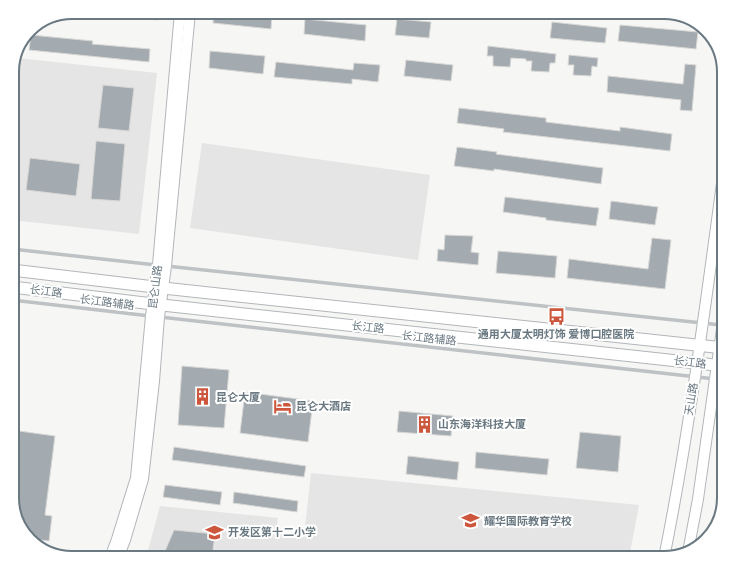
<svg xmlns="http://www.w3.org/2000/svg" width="736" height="570" viewBox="0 0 736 570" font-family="'DM Sans','Noto Sans SC',sans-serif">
	<rect width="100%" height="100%" fill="#f6f6f4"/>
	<!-- built -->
	<g fill="#e4e5e4">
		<path d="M17,58l140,15 -18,161 -127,-14v-152z"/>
		<path d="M202,143l228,32 -12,85 -228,-32z"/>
		<path d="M311,473l328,32 -10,53h-483l14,-52 118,12 -2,16 28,3z"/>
	</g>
	<!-- building -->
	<g fill="#a4abb0" stroke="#d8d8d6">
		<path d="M118,12h40l-1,8 -40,-4z"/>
		<path d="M214,12h34l24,2 -1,15 -58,-6z"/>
		<path d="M305,19l61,6 -1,16 -61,-7z"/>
		<path d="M397,19l34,3 -2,16 -34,-3z"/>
		<path d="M552,22l55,6 -2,15 -55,-5z"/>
		<path d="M620,25l78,7 -2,17 -78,-8z"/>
		<path d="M31,35l62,6 -1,3 58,5 -1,13 -120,-12z"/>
		<path d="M488,46l68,8 -1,9h-5l-1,9 -18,-1 1,-10h-6v-2l-15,-1 -1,9 -17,-1v-10h-6z"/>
		<path d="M210,51l55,5 -2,18 -54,-6z"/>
		<path d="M569,55l29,3 -1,9 -5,-1 -1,10 -18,-1 1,-10h-6z"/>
		<path d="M406,60l47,5 -2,16 -47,-5z"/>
		<path d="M276,62l77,8 1,-7 26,2 -2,17 -26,-3v5l-78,-7z"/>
		<path d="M685,64l11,1 -4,46 -12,-1 1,-10 -74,-8 1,-16 75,8z"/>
		<path d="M103,85l31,3 -5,43 -31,-3z"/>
		<path d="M459,108l87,10v4l74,9v-4l52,7 -2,17 -167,-19 1,-3 -47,-6z"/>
		<path d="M96,141l29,3 -5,57 -29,-2z"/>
		<path d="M457,147l40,5 -1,2 107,14 -2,16 -107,-15v2l-40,-5z"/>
		<path d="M30,158l50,6 -4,32 -50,-6z"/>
		<path d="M505,197l94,11 -3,18 -50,-6v-2l-43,-6z"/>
		<path d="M611,201l47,6 -3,18 -46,-6z"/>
		<path d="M445,235l28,1 -2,16 8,1 -1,12 -41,-4 1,-12 6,1z"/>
		<path d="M652,238l19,2 -6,49 -98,-11 2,-19 79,10z"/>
		<path d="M498,251l59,5 -2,22 -59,-5z"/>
		<path d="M182,366l47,4 -5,58 -46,-3z"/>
		<path d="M245,392l68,9 -5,41 -68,-9z"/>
		<path d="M399,411l54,5 -2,20 -54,-4z"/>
		<path d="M12,430l43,6 -10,79 7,1 -3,25 -8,-1 -1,6 -7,-3 -21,-41z"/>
		<path d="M580,432l41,4 -3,36 -42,-4z"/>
		<path d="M174,447l132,19 -2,11 -132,-17z"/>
		<path d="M476,452l73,7 -2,16 -72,-7z"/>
		<path d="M408,456l51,6 -2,18 -51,-6z"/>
		<path d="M165,485l57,7 -2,13 -57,-8z"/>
		<path d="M234,492l64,9 -1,11 -64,-9z"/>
		<path d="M174,530l41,4 -3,24h-50z"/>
	</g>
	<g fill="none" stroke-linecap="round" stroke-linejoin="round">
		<defs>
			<g id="secondary">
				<path d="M688,552l10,-53 26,-184"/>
				<path d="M110,558l7,-19 19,-61 15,-162 7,-51 22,-253"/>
				<path d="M118,558l7,-18 18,-61 11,-98 5,-64 7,-51 24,-254"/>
				<path d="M664,558c26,-129 42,-259 60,-389"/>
			</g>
			<g id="primary">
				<path d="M12,270l151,18 561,60"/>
				<path d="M12,287l141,17 571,62"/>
			</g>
		</defs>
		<!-- secondary casing -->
		<use href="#secondary" stroke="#b1b6b9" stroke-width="12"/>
		<!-- primary casing -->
		<use href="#primary" stroke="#b2b6b9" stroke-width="13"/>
		<!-- lane -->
		<g stroke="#bec2c5" stroke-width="3.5">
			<path d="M12,249l144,16"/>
			<path d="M166,266l555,59"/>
			<path d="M12,300l138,16"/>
			<path d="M160,317l564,63"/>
		</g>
		<!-- secondary -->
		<use href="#secondary" stroke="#fff" stroke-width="10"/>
		<!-- primary -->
		<use href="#primary" stroke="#fff" stroke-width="11"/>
	</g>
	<!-- icons -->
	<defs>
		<symbol id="bus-bare" viewBox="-9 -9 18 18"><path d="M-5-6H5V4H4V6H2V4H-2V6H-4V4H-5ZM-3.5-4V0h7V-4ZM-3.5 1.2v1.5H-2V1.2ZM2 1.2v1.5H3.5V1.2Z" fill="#cd573d" stroke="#fff" stroke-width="2.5" paint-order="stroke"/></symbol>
		<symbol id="building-bare" viewBox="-9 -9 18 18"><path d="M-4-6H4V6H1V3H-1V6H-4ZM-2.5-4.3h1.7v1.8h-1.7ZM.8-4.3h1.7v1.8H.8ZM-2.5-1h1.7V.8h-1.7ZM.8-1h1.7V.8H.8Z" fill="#cd573d" stroke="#fff" stroke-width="2.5" paint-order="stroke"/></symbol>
		<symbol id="hotel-bare" viewBox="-9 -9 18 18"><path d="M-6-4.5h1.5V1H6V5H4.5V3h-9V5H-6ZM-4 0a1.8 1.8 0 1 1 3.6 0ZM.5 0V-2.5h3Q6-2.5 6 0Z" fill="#cd573d" stroke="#fff" stroke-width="2.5" paint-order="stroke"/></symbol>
		<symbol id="school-bare" viewBox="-9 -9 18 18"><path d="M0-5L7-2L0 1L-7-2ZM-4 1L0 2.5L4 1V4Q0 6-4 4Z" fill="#cd573d" stroke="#fff" stroke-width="2.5" paint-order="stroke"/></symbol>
	</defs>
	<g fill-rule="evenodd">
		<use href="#bus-bare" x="544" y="304" width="25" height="25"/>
		<use href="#building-bare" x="190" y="384" width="25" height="25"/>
		<use href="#hotel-bare" x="270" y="394" width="25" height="25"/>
		<use href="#building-bare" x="412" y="412" width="25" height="25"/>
		<use href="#school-bare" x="458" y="508" width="25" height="25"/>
		<use href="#school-bare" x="202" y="520" width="25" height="25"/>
	</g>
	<g text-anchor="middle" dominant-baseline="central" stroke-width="4" stroke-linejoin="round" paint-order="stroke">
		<!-- street labels -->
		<g font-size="11" fill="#697881" stroke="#fff">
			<text transform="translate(155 287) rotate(-83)">昆仑山路</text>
			<text transform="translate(46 291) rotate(7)">长江路</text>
			<text transform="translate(107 302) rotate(7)">长江路辅路</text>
			<text transform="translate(368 327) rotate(6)">长江路</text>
			<text transform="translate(429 338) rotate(6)">长江路辅路</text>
			<text transform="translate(690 362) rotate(7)">长江路</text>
			<text transform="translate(691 399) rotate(-81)">天山路</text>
		</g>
		<!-- poi labels -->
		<g font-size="11" font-weight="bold" fill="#697881" stroke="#fff" text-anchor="start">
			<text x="556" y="334" text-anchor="middle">通用大厦太明灯饰 爱博口腔医院</text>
			<text x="216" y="397">昆仑大厦</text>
			<text x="296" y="406">昆仑大酒店</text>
			<text x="438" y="424">山东海洋科技大厦</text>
			<text x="484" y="521">耀华国际教育学校</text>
			<text x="228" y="532">开发区第十二小学</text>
		</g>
	</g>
	<!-- crop -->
	<path d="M0 0H736V570H0ZM72 19H664A53 53 0 0 1 717 72V498A53 53 0 0 1 664 551H72A53 53 0 0 1 19 498V72A53 53 0 0 1 72 19Z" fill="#fff" fill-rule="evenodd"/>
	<path fill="none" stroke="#697881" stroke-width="2" d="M72 19H664A53 53 0 0 1 717 72V498A53 53 0 0 1 664 551H72A53 53 0 0 1 19 498V72A53 53 0 0 1 72 19Z"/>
</svg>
